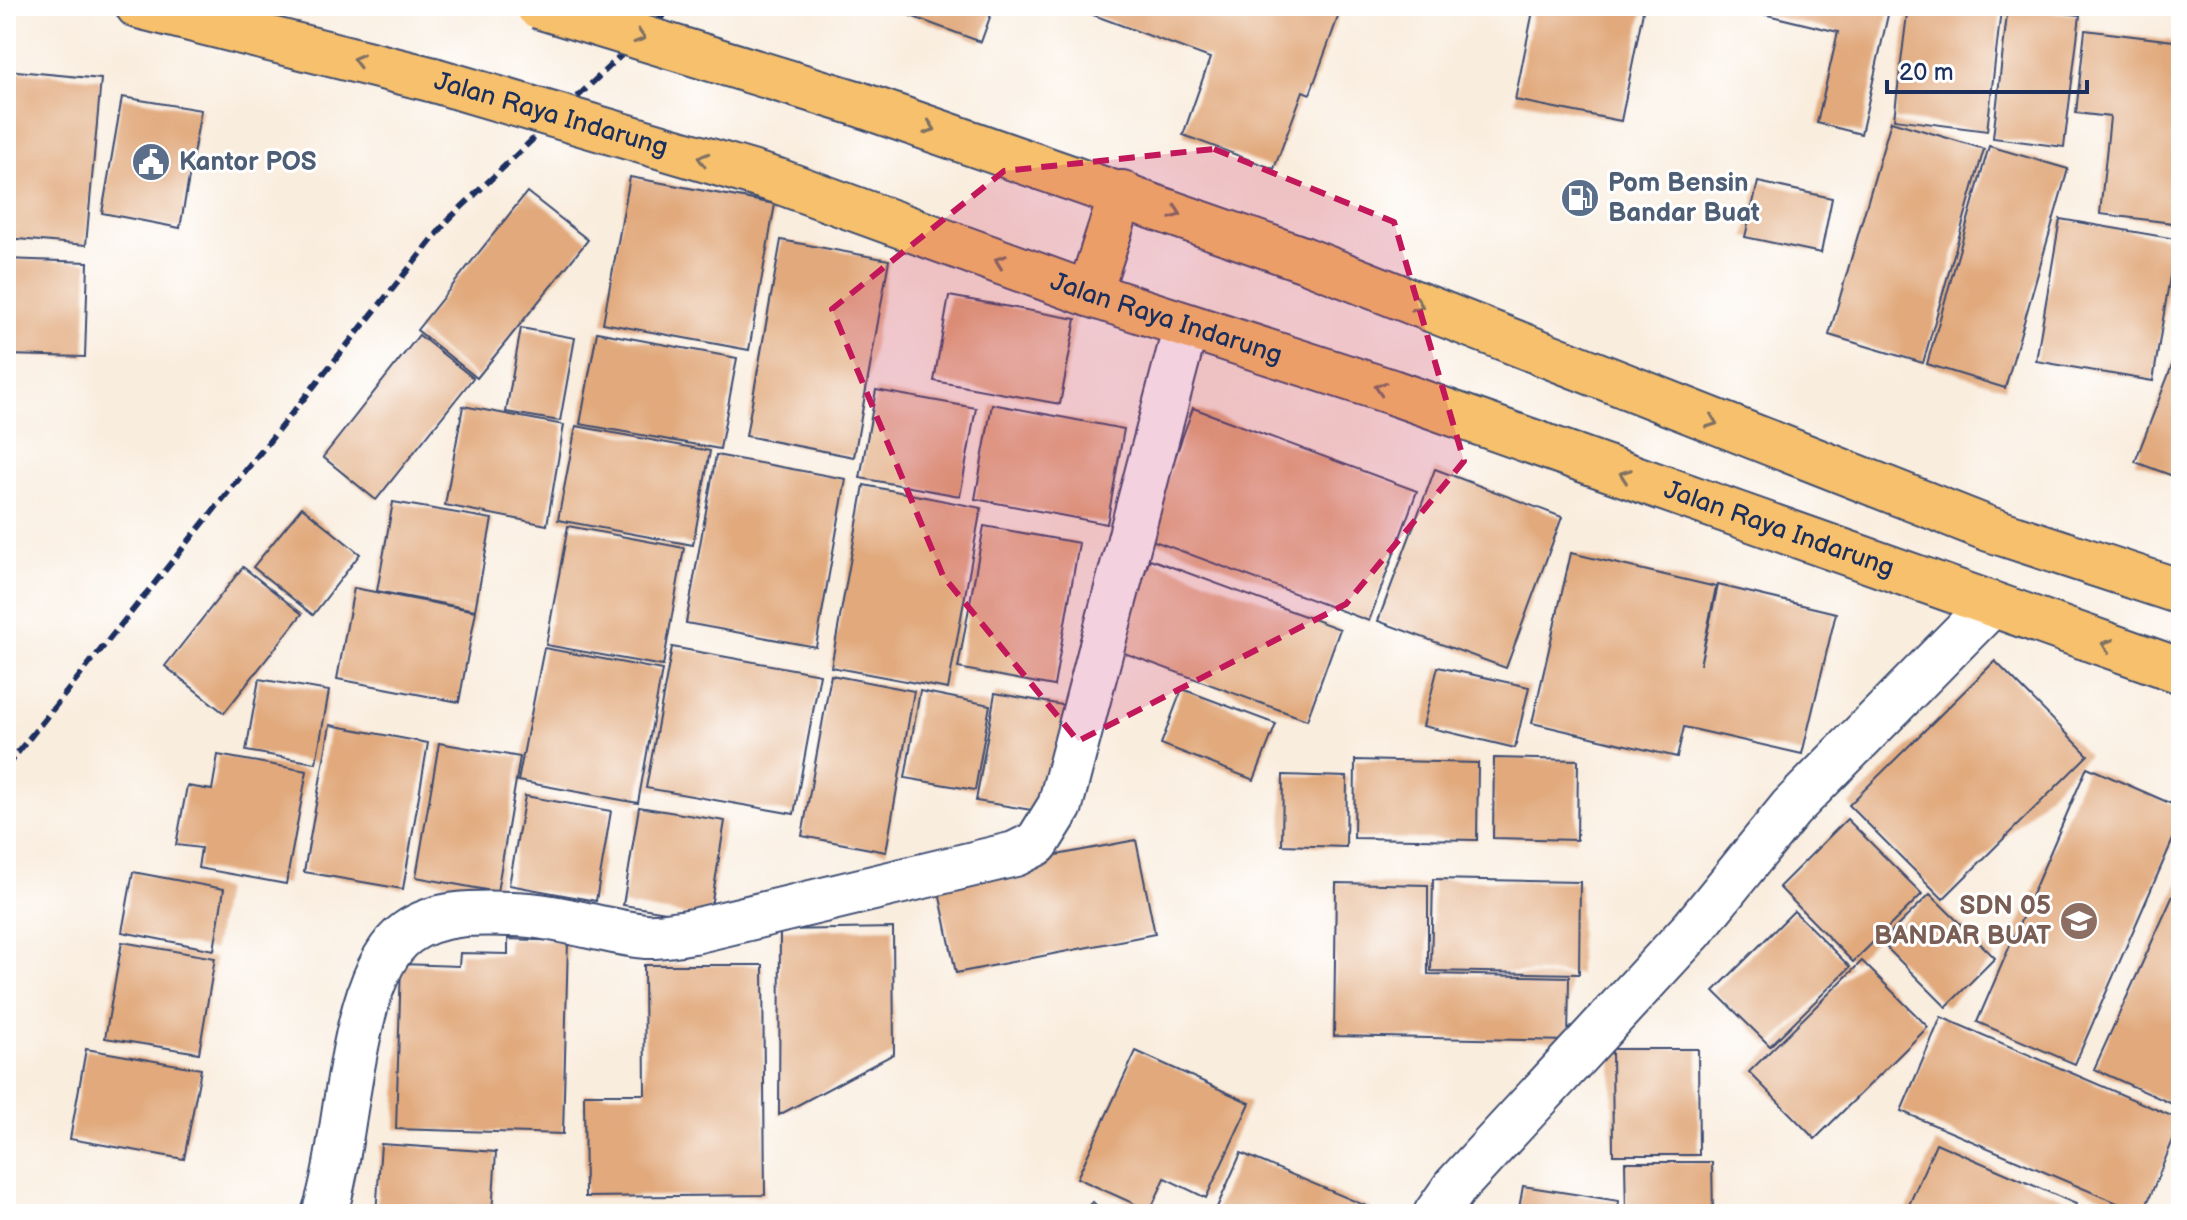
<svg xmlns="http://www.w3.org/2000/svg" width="2187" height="1220" viewBox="0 0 2187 1220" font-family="'Balsamiq Sans',sans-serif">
	<rect width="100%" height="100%" fill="#fff"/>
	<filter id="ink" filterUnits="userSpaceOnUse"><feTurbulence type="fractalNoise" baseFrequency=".0125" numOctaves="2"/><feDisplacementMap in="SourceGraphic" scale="16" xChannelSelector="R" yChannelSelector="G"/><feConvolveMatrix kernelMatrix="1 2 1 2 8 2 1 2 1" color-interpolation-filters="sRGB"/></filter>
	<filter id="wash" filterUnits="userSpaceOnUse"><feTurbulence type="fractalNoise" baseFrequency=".006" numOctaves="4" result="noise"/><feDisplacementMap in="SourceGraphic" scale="32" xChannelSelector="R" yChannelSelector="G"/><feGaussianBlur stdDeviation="1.8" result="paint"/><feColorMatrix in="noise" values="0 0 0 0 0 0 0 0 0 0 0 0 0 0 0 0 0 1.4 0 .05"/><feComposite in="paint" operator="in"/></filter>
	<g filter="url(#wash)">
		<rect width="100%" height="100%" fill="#f9edde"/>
		<g id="blocks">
			<!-- building -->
			<g fill="#e1a97c">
				<path d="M884,6h110l-13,36z"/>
				<path d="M1069,6h273l-32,88 -7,-3 -29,78 -91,-34 27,-77z"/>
				<path d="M1534,6h110l-23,115 -106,-21z"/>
				<path d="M1757,6h133l-29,128 -44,-11 21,-91 -83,-20z"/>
				<path d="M1908,6l93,4 -14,121 -93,-12z"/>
				<path d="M2008,6l72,9 -16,132 -71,-9z"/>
				<path d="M2085,30l96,12v182l-81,-10 10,-97 -34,-4z"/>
				<path d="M6,70l95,9 -15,166 -80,-7z"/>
				<path d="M122,97l79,13 -21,118 -78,-15z"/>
				<path d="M1891,121l93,28 -61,214 -94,-28z"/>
				<path d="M1989,146l79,23 -63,219 -78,-24z"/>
				<path d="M630,177l145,27 -26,146 -146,-27z"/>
				<path d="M1758,182l74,16 -11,55 -76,-16z"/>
				<path d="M527,192l61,48 -111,138 -60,-48z"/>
				<path d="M2060,219l116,20 -23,142 -117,-20z"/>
				<path d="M781,240l108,20 -35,197 -108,-21z"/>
				<path d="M6,259l82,3 -3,95 -79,-2z"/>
				<path d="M949,296l127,23 -16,85 -126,-23z"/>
				<path d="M521,328l54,10 -15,83 -54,-9z"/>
				<path d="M597,332l140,26 -17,91 -140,-25z"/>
				<path d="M419,335l54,43 -97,122 -53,-43z"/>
				<path d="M2181,342v137l-46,-17z"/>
				<path d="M876,390l100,18 -16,88 -100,-18z"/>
				<path d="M992,404l132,25 -17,95 -132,-25z"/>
				<path d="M463,406l101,19 -17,100 -102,-20z"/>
				<path d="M1193,408l224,83 -48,130 -223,-83z"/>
				<path d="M576,426l134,25 -17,94 -135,-25z"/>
				<path d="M716,455l130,24 -30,168 -130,-24z"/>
				<path d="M1435,469l127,48 -56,151 -128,-47z"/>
				<path d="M864,485l117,23 -33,181 -117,-22z"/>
				<path d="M393,502l99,17 -17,91 -98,-19z"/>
				<path d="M302,507l58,47 -47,61 -60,-48z"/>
				<path d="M568,526l116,22 -21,118 -117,-21z"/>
				<path d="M984,526l95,17 -25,143 -96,-18z"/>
				<path d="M1571,553l145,34 -16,78 18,-80 118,28 -34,141 -118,-27 -7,30 -145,-34z"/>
				<path d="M1150,559l190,70 -33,91 -191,-70z"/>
				<path d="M243,567l59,47 -78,99 -59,-47z"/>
				<path d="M354,588l122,23 -17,91 -122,-23z"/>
				<path d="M672,647l148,27 -26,140 -148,-26z"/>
				<path d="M544,648l118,22 -24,133 -120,-22z"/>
				<path d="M1995,661l93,94 -145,144 -94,-94z"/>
				<path d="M1438,667l91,20 -14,61 -92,-22z"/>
				<path d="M831,675l83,16 -28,161 -84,-16z"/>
				<path d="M259,679l70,12 -13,72 -70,-12z"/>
				<path d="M1182,689l94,35 -22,56 -93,-36z"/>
				<path d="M920,691l70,14 -15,85 -70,-12z"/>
				<path d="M995,693l73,13 -18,107 -74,-12z"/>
				<path d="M330,725l98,18 -25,146 -99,-17z"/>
				<path d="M439,743l81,14 -23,135 -81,-15z"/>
				<path d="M218,755l89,16 -21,113 -88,-16 3,-20 -25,-3 11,-59 25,4z"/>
				<path d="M1494,758l84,2 -1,80 -84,-2z"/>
				<path d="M1355,760l123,3 -1,77 -123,-2z"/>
				<path d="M2087,767l94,41v13l-106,243 -98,-42z"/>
				<path d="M1283,775l64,2 -1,70 -64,-2z"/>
				<path d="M525,796l86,15 -15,90 -87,-16z"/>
				<path d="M639,807l86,14 -16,98 -86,-14z"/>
				<path d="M1847,819l75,75 -69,68 -74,-75z"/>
				<path d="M1136,840l19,94 -199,39 -20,-95z"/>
				<path d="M133,872l91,17 -10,61 -92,-18z"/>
				<path d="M2181,878v230l-87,-39z"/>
				<path d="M1433,879l147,3 -1,92 -148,-3z"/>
				<path d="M1336,883l92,2v89l141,3 -1,64 -234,-5z"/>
				<path d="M1930,894l65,64 -49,49 -65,-65z"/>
				<path d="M1794,911l56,56 -80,79 -56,-55z"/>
				<path d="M893,928l1,126 -115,61 1,-185z"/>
				<path d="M508,939l60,2 -5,193 -167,-5 5,-165 58,2 1,-13 48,1z"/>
				<path d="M122,942l93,16 -16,95 -94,-15z"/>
				<path d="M1862,961l66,66 -113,112 -66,-67z"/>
				<path d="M644,965h119l2,230 -180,2 -1,-103h61z"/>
				<path d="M1941,1017l240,103 -38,94 -242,-103z"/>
				<path d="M86,1049l115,20 -17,90 -114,-20z"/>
				<path d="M1612,1049h86l1,106h-86z"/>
				<path d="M1136,1051l114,52 -44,95 -41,-20 -15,33 -73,-33z"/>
				<path d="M1936,1143l140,61 -4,10h-167z"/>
				<path d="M381,1144l115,8 -4,62h-116z"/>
				<path d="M1241,1153l130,55 -3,6h-154z"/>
				<path d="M1625,1162h87l1,52h-87z"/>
				<path d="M1523,1186l96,15 -2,13h-99z"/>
				<path d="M1093,1202l12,12h-24z"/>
			</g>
		</g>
	</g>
	<g filter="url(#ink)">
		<use href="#blocks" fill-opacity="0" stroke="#3c4c71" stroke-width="2"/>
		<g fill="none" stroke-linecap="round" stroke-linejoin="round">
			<defs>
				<g id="street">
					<path d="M324,1214c25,-71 24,-239 83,-281 30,-22 71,-20 106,-19 44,1 88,17 132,22 16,1 33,-3 49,-5l321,-77 22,-11 23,-37 126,-480"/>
					<path d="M1436,1214l19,-27 238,-258 98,-121 200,-203"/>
				</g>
				<g id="highway">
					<path d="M138,6l296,74"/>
					<path d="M856,103l447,156 686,270 192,63"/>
					<path id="s1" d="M778,181l311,113 303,98 789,279"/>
					<path d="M1089,294l33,-101"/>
				</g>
			</defs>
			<!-- street casing -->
			<use href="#street" stroke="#3c4c71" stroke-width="48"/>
			<!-- highway casing -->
			<use href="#highway" stroke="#3c4c71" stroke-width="48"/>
			<!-- street -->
			<use href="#street" stroke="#fff" stroke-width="44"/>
			<!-- highway -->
			<use href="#highway" stroke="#f7c06c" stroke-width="44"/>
			<!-- rail -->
			<path stroke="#1b2f5e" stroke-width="6" stroke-dasharray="12 6" stroke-linecap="butt" d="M6,767l443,-548 224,-213"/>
			<defs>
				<g id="highway-bridge">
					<path d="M538,6l318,97"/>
					<path id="s2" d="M434,80l344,101"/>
				</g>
			</defs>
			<!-- highway-bridge casing -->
			<use href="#highway-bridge" stroke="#3c4c71" stroke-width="48" stroke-linecap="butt"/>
			<!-- highway-bridge -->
			<use href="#highway-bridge" stroke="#f7c06c" stroke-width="44"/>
		</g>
		<!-- one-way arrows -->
		<defs><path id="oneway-chevron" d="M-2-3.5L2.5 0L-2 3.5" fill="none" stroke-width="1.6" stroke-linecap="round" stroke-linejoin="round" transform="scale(2)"/></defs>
		<g stroke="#7e7064">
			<use href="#oneway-chevron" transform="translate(640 37) rotate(17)"/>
			<use href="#oneway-chevron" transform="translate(358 60) rotate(-165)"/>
			<use href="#oneway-chevron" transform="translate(930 128) rotate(19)"/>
			<use href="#oneway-chevron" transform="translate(703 159) rotate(-164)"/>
			<use href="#oneway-chevron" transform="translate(1176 213) rotate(20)"/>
			<use href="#oneway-chevron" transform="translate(1000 261) rotate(-160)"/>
			<use href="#oneway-chevron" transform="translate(1418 305) rotate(22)"/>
			<use href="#oneway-chevron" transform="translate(1380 388) rotate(-162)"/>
			<use href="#oneway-chevron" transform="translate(1712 422) rotate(21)"/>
			<use href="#oneway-chevron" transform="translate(1625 475) rotate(-160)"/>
			<use href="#oneway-chevron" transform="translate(2107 645) rotate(-161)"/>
		</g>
	</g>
	<!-- marked area -->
	<path fill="#c2185b" fill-opacity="0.2" stroke="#c2185b" stroke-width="6" stroke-dasharray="16 10" stroke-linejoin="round" d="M1214,149l180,73 70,239 -118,143 -268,137 -135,-165 -111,-267 172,-138z"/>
	<!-- icons -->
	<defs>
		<symbol id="civic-disc" viewBox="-11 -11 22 22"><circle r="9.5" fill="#5c6f8a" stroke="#fff"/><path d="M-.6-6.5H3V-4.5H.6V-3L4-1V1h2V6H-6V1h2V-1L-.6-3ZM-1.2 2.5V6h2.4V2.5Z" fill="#fff"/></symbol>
		<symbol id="fuel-disc" viewBox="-11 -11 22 22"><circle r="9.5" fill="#5c6f8a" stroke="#fff"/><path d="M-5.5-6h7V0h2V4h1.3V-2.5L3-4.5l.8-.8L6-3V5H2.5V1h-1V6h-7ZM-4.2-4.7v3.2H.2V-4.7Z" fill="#fff"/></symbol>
		<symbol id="school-disc" viewBox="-11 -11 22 22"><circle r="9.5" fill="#8d6e63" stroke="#fff"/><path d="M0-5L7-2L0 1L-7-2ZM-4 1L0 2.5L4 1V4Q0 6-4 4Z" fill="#fff"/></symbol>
	</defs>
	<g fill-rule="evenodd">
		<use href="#civic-disc" x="129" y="140" width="44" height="44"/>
		<use href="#fuel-disc" x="1558" y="176" width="44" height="44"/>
		<use href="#school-disc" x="2057" y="899" width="44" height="44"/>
	</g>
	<g text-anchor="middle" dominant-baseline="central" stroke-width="6" stroke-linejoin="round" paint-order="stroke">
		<!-- street labels -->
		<g font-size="26" fill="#1b2f5e" stroke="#fff">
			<text stroke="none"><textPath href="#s2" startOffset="122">Jalan Raya Indarung</textPath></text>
			<text stroke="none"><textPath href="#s1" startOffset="412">Jalan Raya Indarung</textPath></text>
			<text stroke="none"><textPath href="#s1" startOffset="1060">Jalan Raya Indarung</textPath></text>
		</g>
		<!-- service labels -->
		<g font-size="26" font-weight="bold" fill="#4e5e75" stroke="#fff" text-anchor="start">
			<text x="179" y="162">Kantor POS</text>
			<text x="1608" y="183">Pom Bensin<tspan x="1608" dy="30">Bandar Buat</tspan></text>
		</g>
		<!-- education labels -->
		<g font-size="26" font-weight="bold" fill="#785e54" stroke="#fff" text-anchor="end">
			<text x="2051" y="906">SDN 05<tspan x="2051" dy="30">BANDAR BUAT</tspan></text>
		</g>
	</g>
	<!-- margin -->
	<rect width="2187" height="1220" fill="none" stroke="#fff" stroke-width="32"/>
	<!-- scale -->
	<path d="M1887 80v12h200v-12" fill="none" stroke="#1b2f5e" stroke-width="4"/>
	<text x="1899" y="80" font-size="24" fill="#1b2f5e" stroke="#ffffff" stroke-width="6" paint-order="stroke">20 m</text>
</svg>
